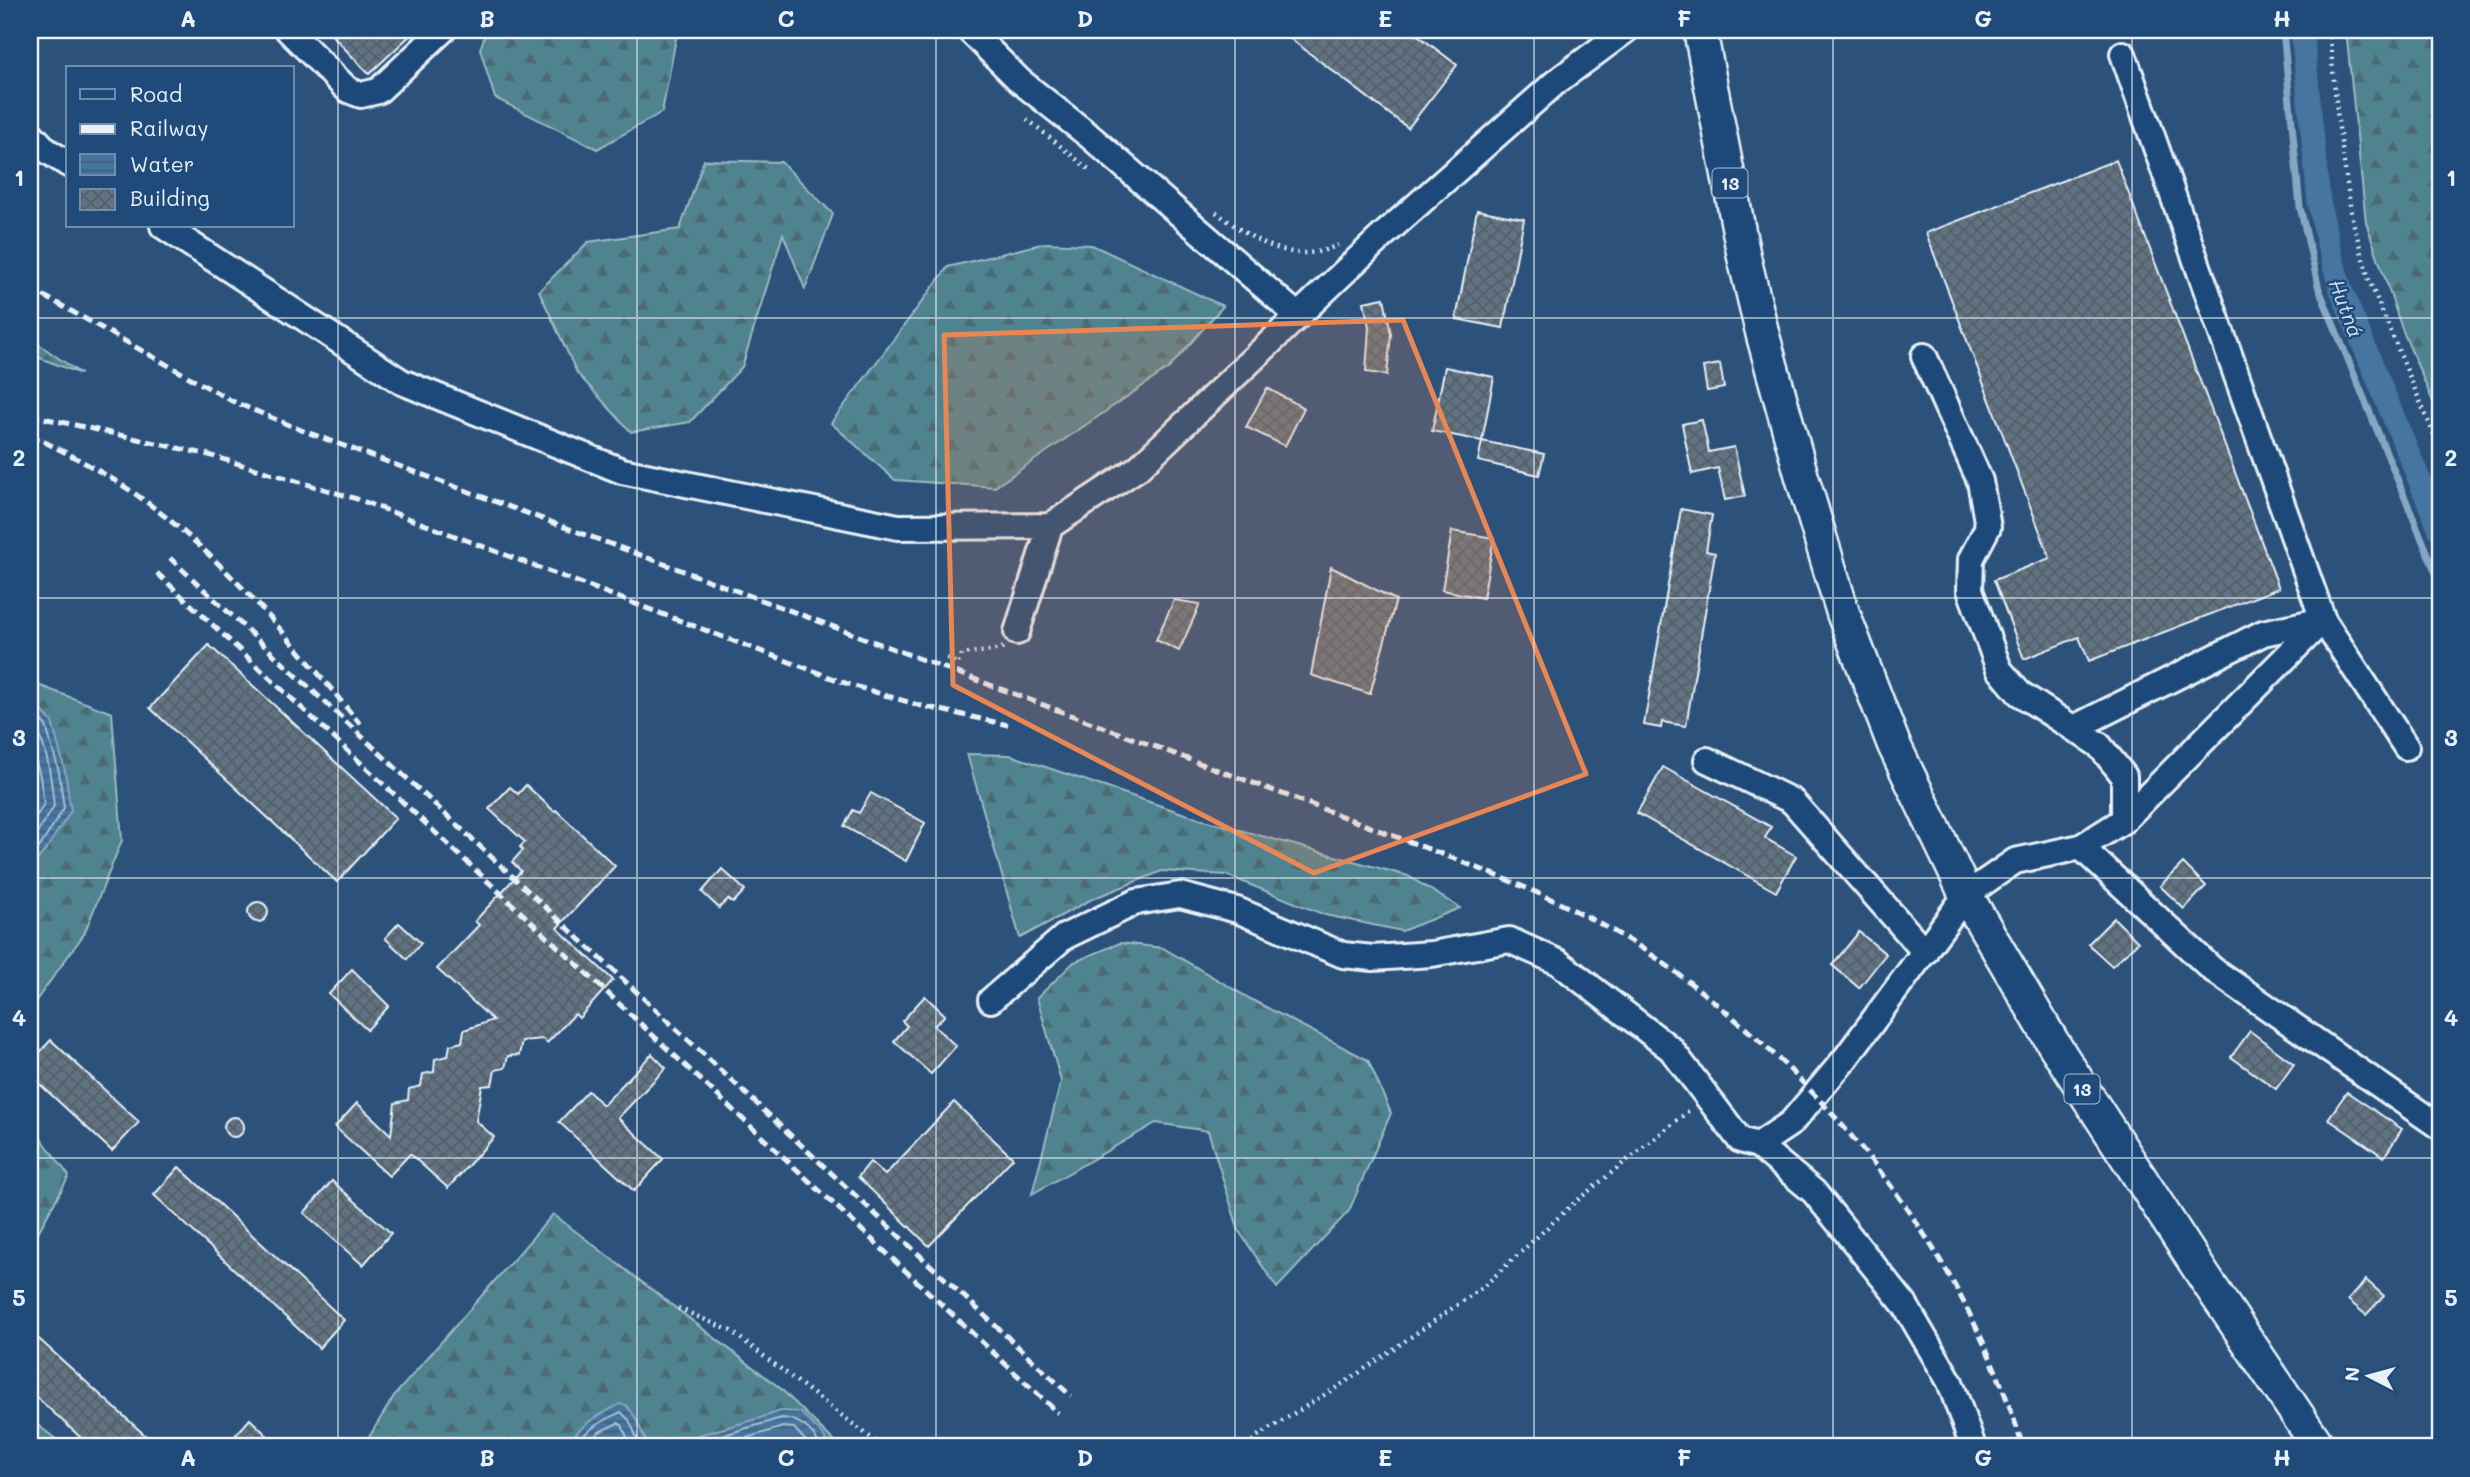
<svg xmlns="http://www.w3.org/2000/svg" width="2470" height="1477" viewBox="0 0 2470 1477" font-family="Mali,sans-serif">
	<defs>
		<pattern id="forest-firs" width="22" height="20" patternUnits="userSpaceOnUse" patternTransform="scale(1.75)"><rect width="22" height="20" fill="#4f838f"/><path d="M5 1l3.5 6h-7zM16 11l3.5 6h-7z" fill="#4b6b73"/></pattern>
		<pattern id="water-rules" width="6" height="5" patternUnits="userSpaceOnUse" patternTransform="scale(1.75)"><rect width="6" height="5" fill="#4474a0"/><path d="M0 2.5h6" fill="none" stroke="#455e75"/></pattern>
		<pattern id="building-cross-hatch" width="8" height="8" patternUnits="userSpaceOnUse" patternTransform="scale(1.75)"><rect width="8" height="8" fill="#617382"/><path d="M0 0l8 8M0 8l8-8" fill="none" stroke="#545e66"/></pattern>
	</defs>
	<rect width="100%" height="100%" fill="#2c527c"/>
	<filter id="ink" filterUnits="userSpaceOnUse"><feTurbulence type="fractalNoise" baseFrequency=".0143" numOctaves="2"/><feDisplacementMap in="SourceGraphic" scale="14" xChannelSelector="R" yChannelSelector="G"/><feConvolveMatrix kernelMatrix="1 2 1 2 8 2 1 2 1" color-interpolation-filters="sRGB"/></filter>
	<g filter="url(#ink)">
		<!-- forest -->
		<g fill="url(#forest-firs)" stroke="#9cbac4" stroke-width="2">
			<path d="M487,30h188l2,3 -15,79 -65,37 -102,-51 -15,-49z"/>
			<path d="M2346,30h94v388l-38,-89 -36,-107z"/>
			<path d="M704,160l77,2 52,52 -28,75 -22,-55 -41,133 -52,55 -59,10 -54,-59 -38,-82 49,-49 92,-13z"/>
			<path d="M1045,243l47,2 131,61 -54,62 -174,119 -100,-7 -64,-57 117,-156z"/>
			<path d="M30,338l51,36 -51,-20z"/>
			<path d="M30,682l82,31 10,127 -38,94 -54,75v-140l16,-20 6,-127 -22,-25z"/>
			<path d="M967,754l43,1 190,64 208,57 52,32 -58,23 -77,-16 -99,-40 -64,-4 -70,28 -72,39z"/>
			<path d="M1120,943l43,5 91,53 114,59 23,53 -42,98 -72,77 -38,-57 -31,-100 -52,-8 -124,71 29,-113 -24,-83 37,-36z"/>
			<path d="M30,1123l39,53 -39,71z"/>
			<path d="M553,1214l227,174 60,59h-13l-3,-11 -43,-25 -27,9 -99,27 -7,-1 -13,-29 -15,-13c-24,14 -38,18 -54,43h-203l31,-51z"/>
			<path d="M30,1419l36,28h-36z"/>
		</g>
		<!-- water -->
		<g fill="url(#water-rules)" stroke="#86a6c3" stroke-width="2">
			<path d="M30,697l22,25 13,49 6,40 -25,38 -16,20z"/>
			<path d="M620,1404l6,1 9,12 13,29 5,1h-87c16,-25 30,-29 54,-43z"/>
			<path d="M781,1411l19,1 24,24 3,11h-172l99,-27z"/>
		</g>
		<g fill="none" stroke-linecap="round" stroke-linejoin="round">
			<!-- shore -->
			<g stroke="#a6bfd5" stroke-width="2">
				<path d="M30,707l16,19 13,46 5,36 -23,37 -11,13"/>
				<path d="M30,721c18,21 21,58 24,85l-24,38"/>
				<path d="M30,741l10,35 4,28 -14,22"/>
				<path d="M574,1447c12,-18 28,-26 47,-35l8,8 12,27"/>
				<path d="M585,1447l14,-15 19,-9 4,2 9,22"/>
				<path d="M682,1447l100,-29c17,1 32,12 38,29"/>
				<path d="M716,1447l67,-20 11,1 17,19"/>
			</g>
			<!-- stream -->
			<path stroke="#86a6c3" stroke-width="7" d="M2283,30l17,177 19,82 121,294"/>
			<!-- canal -->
			<path stroke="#4474a0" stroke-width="23" d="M2302,30l17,171 9,44 13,45 99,240"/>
		</g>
		<!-- building -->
		<g fill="url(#building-cross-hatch)" stroke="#e8f1f8" stroke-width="2">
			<path d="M327,30h89l-47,44z"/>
			<path d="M1279,30h132l46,35 -49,63z"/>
			<path d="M2116,160l163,428 -190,73 -10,-24 -55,22 -30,-79 56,-22 -124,-325z"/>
			<path d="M1477,210l47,9 -21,109 -47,-9z"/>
			<path d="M1384,298l7,36 -4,41 -21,-3 3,-45 -5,-25z"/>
			<path d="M1720,364l4,24 -17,3 -4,-24z"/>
			<path d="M1445,367l49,10 -12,64 -50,-10z"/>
			<path d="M1267,388l37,20 -19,38 -39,-19z"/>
			<path d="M1702,420l7,32 25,-5 11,49 -20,4 -7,-32 -26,6 -10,-50z"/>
			<path d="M1482,441l62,13 -5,21 -61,-14z"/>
			<path d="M1681,509l31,6 -6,36 9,2 -29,173 -24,-4 -1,6 -17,-3z"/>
			<path d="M1452,531l42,7 -11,60 -41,-8z"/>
			<path d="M1331,567l65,33 -26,94 -59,-19z"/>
			<path d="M1174,600l26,4 -21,47 -23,-11z"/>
			<path d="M209,645l187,173 -59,64 -187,-174z"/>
			<path d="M1663,767l108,60 -6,11 31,18 -20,36 -139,-79z"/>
			<path d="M526,785l28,26 2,-1 59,56 -58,62 56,52 -34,38 -4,-4 -28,29 -4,-4 -21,2 -3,14 -11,1 -3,12 -10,2 -3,15 -10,1 -6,35 18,16 -46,51 -38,-34 -21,22 -54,-49 22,-24 34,32 4,-32 13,-3 1,-11 12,-3 2,-12 11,-2 1,-13 13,-3 2,-11 12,-3 2,-12 29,-10 -56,-51 42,-44 -4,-4 46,-50 -9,-9 11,-12 -3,-3 5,-5 -36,-33 21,-22 8,7z"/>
			<path d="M871,793l54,30 -19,38 -62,-35 9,-16 6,3z"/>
			<path d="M2183,863l23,23 -22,23 -24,-23z"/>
			<path d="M722,869l23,21 -12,13 -5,-4 -9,9 -17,-16z"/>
			<circle cx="258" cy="912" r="10"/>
			<path d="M2114,918l24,24 -26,24 -24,-22z"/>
			<path d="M399,923l22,20 -14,16 -22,-21z"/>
			<path d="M1859,932l27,22 -27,34 -27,-23z"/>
			<path d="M352,969l37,37 -22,24 -38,-36z"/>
			<path d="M925,996l20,19 -11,11 22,20 -25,28 -37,-33 13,-15 -5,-5z"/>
			<path d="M2250,1031l44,33 -18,25 -45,-32z"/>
			<path d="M51,1040l88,82 -27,29 -82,-76v-12z"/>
			<path d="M652,1054l14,14 -48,50 45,41 -29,32 -75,-69 29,-31 15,14z"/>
			<path d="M2347,1092l55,37 -18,28 -56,-38z"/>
			<path d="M954,1102l59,56 -84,88 -71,-69 12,-15 15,13z"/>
			<circle cx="234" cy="1127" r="10"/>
			<path d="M179,1167l165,153 -25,28 -165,-153z"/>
			<path d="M332,1181l59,52 -28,32 -59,-52z"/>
			<path d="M2366,1280l18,16 -18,19 -18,-15z"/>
			<path d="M30,1331l128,116h-67l-61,-56z"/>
			<path d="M250,1419l29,28h-54z"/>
		</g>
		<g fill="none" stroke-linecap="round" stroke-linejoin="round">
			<defs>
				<g id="minor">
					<path d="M288,30l60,60 13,5 17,-4 65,-61"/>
					<path d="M969,30l51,51 67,53 211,182"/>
					<path d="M30,133l16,17 22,14"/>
					<path d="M163,226l239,156 220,89 276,56 152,-1 88,-58 242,-230 176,-156 70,-52"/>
					<path d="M1924,356l56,125 8,46 -17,32 -1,31 29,79 20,24 80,52 25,31v44l-43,27"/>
					<path d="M1017,632l33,-106"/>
					<path d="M2074,728l189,-95 60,-13 -200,-566"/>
					<path d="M1707,760l85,41 133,151"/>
					<path d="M2124,820l199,-200 83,127"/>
					<path d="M991,1000l73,-63 72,-35 44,-7 57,15 106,45 30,3 59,-4 77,-14 49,22 113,87 69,91 18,5 33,-22 54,-64 121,-164 49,-34 66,-14 131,122 228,158"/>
					<path d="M1758,1145l56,47 91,113 45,77 23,65"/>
				</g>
				<path id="major" d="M1700,30l44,227 19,79 39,141 41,136 51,132 72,150 87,148 152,235 114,169"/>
			</defs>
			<!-- minor casing -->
			<use href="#minor" stroke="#e8f1f8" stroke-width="30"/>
			<!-- major casing -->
			<use href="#major" stroke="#e8f1f8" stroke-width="37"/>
			<!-- path -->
			<g stroke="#e8f1f8" stroke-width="4.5" stroke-dasharray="2 5" stroke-linecap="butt">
				<path d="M2329,30l9,91 14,97 17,62 71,169"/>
				<path d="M1027,119l64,52"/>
				<path d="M1216,212c35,27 77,55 122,33"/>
				<path d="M947,658l11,6 4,-10c14,-3 29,-1 42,-7"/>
				<path d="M678,1308l53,23 152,116"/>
				<path d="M1249,1447l7,-10 94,-58 133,-92 92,-85 116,-93"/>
			</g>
			<!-- minor -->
			<use href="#minor" stroke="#1f4a7a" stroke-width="24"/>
			<!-- major -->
			<use href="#major" stroke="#1f4a7a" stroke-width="32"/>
			<!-- rail -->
			<g stroke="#e8f1f8" stroke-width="5" stroke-dasharray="10 5" stroke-linecap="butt">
				<path d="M30,288l202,113 69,29c294,108 588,217 882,327 78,29 156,58 235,88 84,32 169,64 244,117 168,121 300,285 361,485"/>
				<path d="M30,415l179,40 148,44 491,185 70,21 90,20"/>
				<path d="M30,435c34,16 66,33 98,54 91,62 163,151 232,235"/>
				<path d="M170,558l901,838"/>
				<path d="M157,573l901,840"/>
			</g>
		</g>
	</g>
	<!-- marked area -->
	<path fill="#e88753" fill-opacity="0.2" stroke="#e88753" stroke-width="5" stroke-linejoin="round" d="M1403,320l183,454 -272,99 -361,-188 -9,-350z"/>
	<!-- grid -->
	<path fill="none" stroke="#e8f1f8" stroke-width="2" stroke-opacity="0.55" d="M338,30v1417M637,30v1417M936,30v1417M1235,30v1417M1534,30v1417M1833,30v1417M2132,30v1417M30,318h2410M30,598h2410M30,878h2410M30,1158h2410"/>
	<g text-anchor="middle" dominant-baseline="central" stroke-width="5" stroke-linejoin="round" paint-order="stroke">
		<!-- shield labels -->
		<g fill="#1f4a7a" stroke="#acbfd2" stroke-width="2">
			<rect x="1712.5" y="168.5" width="35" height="29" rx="5"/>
			<rect x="2064.5" y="1074.5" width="35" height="29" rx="5"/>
		</g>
		<g font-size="18" font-weight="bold" fill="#e8f1f8">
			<text x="1730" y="183">13</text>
			<text x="2082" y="1089">13</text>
		</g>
		<!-- water labels -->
		<g font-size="21" font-style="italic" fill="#cfdeeb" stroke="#1f4a7a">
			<text transform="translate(2347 308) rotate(69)">Hutná</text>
		</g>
	</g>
	<!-- margin -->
	<rect width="2470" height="1477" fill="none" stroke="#1f4a7a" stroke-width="77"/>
	<!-- legend -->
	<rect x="66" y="66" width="228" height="161" fill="#1f4a7a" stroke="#6f8dac" stroke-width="2"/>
	<rect x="80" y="89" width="35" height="10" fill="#1f4a7a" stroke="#6f8dac" stroke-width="2"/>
	<text x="130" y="102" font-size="21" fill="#e8f1f8">Road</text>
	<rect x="80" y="124" width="35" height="10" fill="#e8f1f8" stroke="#6f8dac" stroke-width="2"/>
	<text x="130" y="136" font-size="21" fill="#e8f1f8">Railway</text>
	<rect x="80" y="154" width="35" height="21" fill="url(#water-rules)" stroke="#6f8dac" stroke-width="2"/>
	<text x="130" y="172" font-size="21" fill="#e8f1f8">Water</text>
	<rect x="80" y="189" width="35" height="21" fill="url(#building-cross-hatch)" stroke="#6f8dac" stroke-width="2"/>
	<text x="130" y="206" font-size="21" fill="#e8f1f8">Building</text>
	<!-- north arrow -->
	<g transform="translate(2369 1376) rotate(276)" stroke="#1f4a7a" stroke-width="5" paint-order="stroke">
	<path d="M0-5L12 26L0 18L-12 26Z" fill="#e8f1f8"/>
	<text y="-10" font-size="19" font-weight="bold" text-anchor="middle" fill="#e8f1f8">N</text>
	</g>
	<rect x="38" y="38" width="2394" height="1400" fill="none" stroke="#e8f1f8" stroke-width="2.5"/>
	<g font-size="23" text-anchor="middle" font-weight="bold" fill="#e8f1f8">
		<text x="188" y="27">A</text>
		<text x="487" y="27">B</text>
		<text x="786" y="27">C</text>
		<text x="1085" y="27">D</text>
		<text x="1385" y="27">E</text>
		<text x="1684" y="27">F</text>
		<text x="1983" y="27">G</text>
		<text x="2282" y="27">H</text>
		<text x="19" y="186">1</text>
		<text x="2451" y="186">1</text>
		<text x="19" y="466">2</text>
		<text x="2451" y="466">2</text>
		<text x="19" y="746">3</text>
		<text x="2451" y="746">3</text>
		<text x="19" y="1026">4</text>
		<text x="2451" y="1026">4</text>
		<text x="19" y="1306">5</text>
		<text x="2451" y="1306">5</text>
		<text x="188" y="1466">A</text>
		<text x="487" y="1466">B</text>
		<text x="786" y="1466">C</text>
		<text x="1085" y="1466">D</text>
		<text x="1385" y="1466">E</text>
		<text x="1684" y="1466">F</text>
		<text x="1983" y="1466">G</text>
		<text x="2282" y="1466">H</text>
	</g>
</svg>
